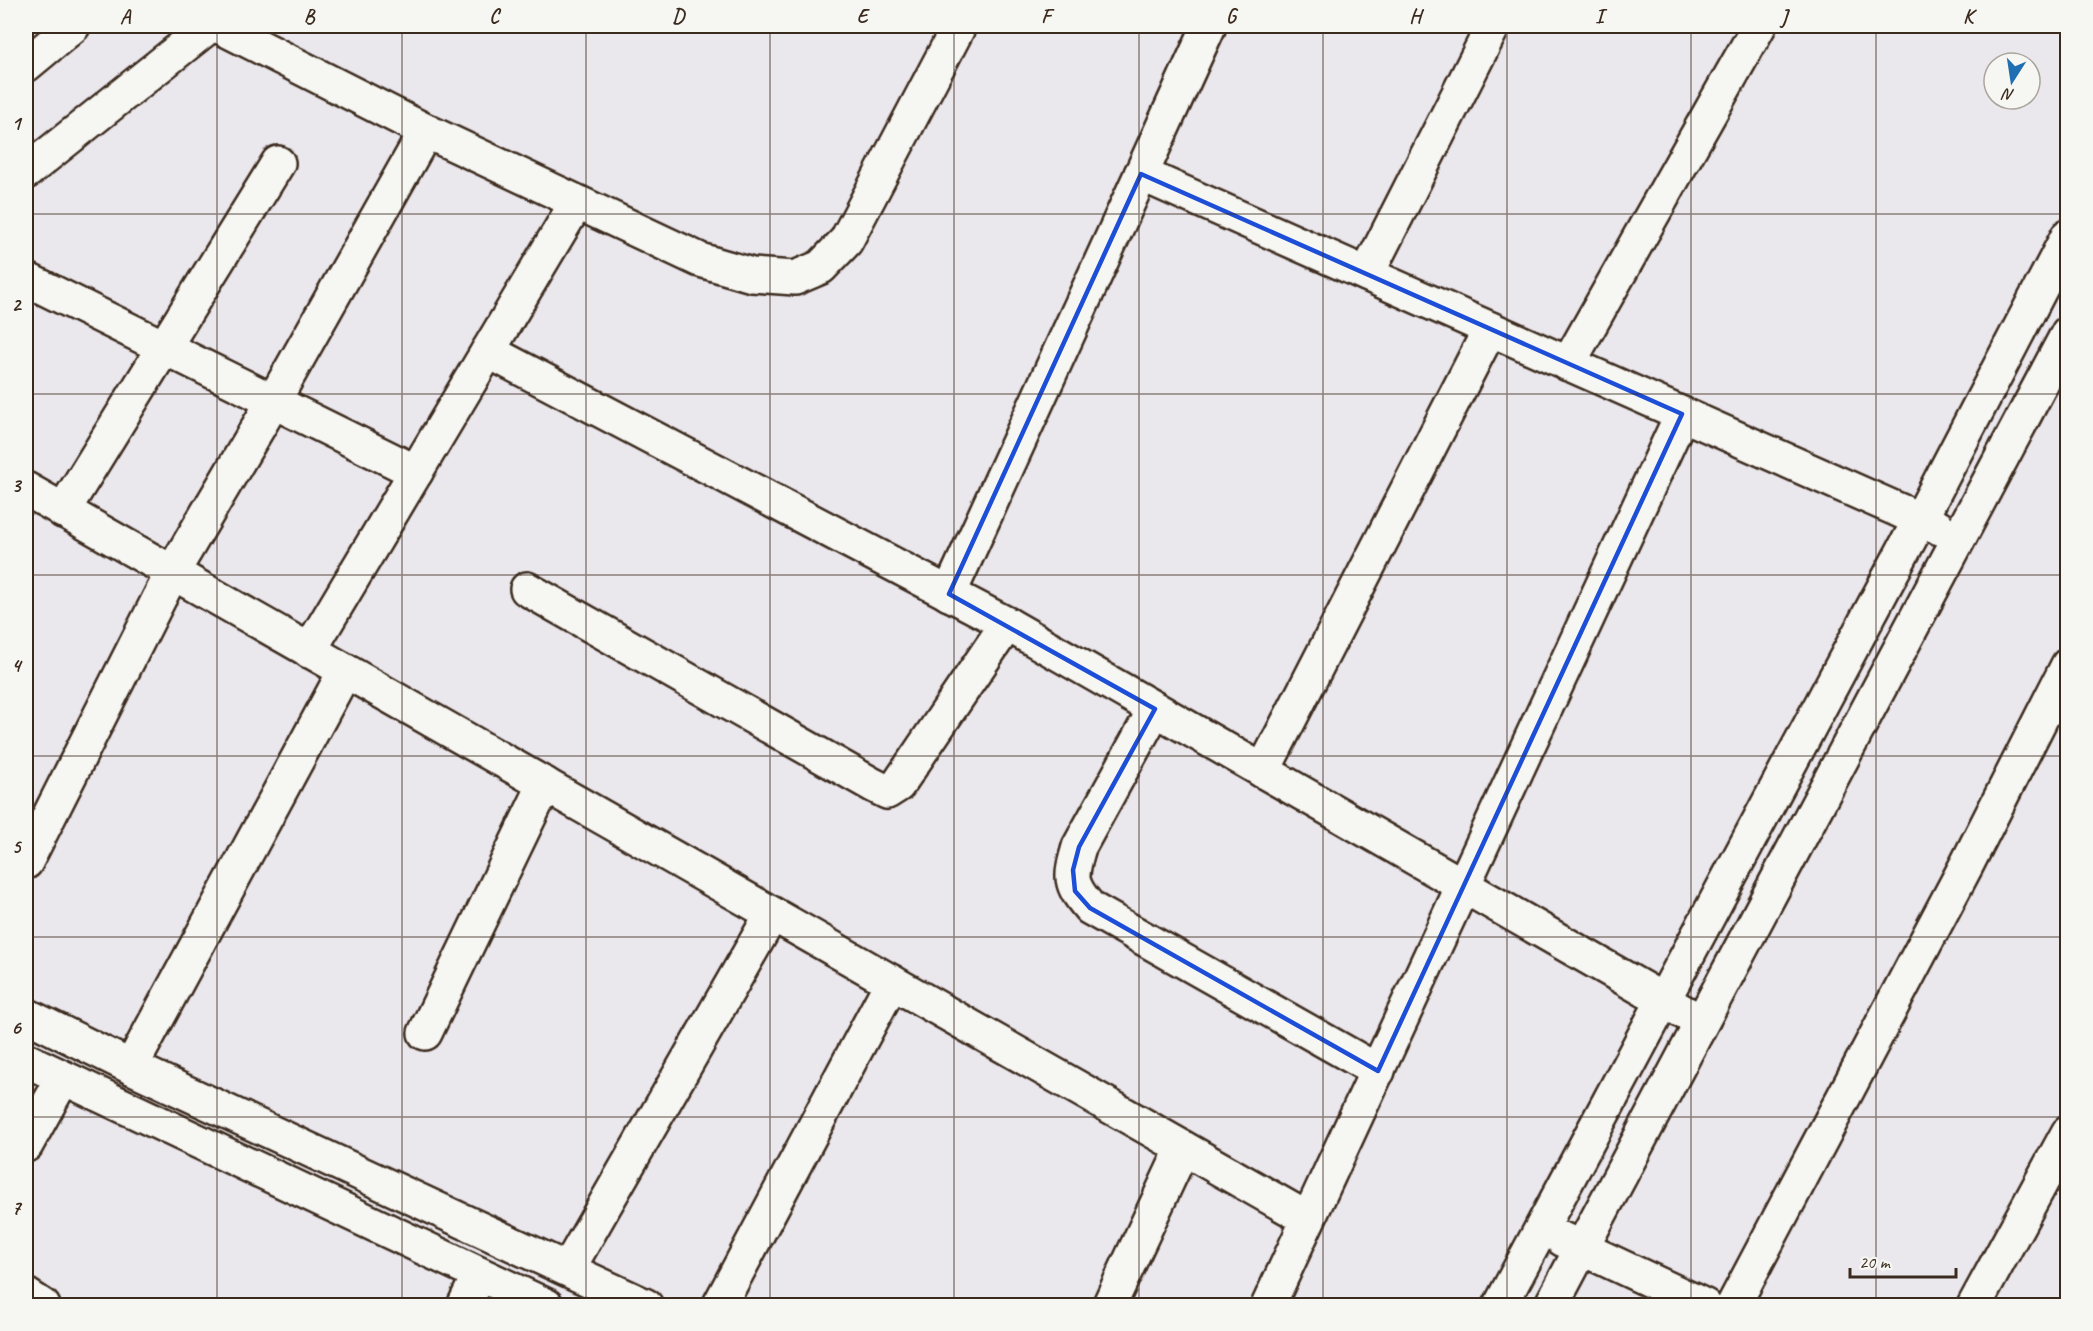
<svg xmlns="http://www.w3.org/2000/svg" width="2093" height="1331" viewBox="0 0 2093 1331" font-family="Caveat,sans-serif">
	<rect width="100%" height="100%" fill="#eae7ed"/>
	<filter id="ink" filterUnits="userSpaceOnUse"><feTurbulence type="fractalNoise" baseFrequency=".0167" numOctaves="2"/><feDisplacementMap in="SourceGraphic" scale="12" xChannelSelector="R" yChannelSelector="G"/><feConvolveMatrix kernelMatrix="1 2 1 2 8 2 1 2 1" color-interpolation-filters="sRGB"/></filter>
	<g filter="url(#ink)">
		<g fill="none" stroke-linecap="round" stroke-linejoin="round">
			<defs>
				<g id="minor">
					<path d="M219,26l207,105 274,129 52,15 43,3 26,-11 25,-26 113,-215"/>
					<path d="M26,172l183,-146"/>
					<path d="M1141,174l798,354"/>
					<path d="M1367,274l126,-248"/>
					<path d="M26,279l390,193"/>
					<path d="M488,351l519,273 694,398"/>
					<path d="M1568,364l191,-338"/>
					<path d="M26,489l1282,730"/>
					<path d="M63,511l215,-348"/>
					<path d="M527,589l346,196 14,7 11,-7 109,-161"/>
					<path d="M949,594l260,-568"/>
					<path d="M309,651l268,-449"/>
					<path d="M1155,709l-76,138c-9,31 -10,36 11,61l288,163"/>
					<path d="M1263,771l227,-442"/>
					<path d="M26,862l146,-289 101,-171 153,-271"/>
					<path d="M26,1015l105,52 515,239"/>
					<path d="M425,1033l120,-249"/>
					<path d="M26,1060l521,246"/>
					<path d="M131,1067l214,-396"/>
					<path d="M26,1145l37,-67"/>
					<path d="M1562,1239l143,67"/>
					<path d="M568,1269l204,-355"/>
					<path d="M26,1295l17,11"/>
					<path d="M464,1306l15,-31"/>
					<path d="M719,1306l173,-324"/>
					<path d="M1109,1306l74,-158"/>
					<path d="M1268,1306l414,-892"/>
					<path d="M1500,1306l423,-792 145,-278"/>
					<path d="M1551,1306l517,-973"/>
					<path d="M1733,1306l234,-442 101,-199"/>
					<path d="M1974,1306l94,-173"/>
				</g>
				<path id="major" d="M26,65l47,-39"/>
			</defs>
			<!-- minor casing -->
			<use href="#minor" stroke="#3b2a1e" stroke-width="38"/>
			<!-- major casing -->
			<use href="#major" stroke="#3b2a1e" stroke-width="38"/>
			<!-- minor -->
			<use href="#minor" stroke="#f6f6f2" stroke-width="33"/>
			<!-- major -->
			<use href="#major" stroke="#f6f6f2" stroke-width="33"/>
		</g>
	</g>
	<!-- marked area -->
	<path fill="none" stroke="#1d4ed8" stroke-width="4.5" stroke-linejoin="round" d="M1141,174l541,240 -304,657 -288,-163 -15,-17 -2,-21 6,-23 76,-138 -206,-115z"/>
	<!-- grid -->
	<path fill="none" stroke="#3b2a1e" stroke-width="1.5" stroke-opacity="0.55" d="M217,26v1280M402,26v1280M586,26v1280M770,26v1280M954,26v1280M1139,26v1280M1323,26v1280M1507,26v1280M1691,26v1280M1876,26v1280M26,214h2042M26,394h2042M26,575h2042M26,756h2042M26,937h2042M26,1117h2042"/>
	<!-- margin -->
	<rect width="2093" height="1331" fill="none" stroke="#f6f6f2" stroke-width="66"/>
	<!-- north arrow -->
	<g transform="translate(2012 81) rotate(192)"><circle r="28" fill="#f6f6f2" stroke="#aba49d" stroke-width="1.5"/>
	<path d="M0-4.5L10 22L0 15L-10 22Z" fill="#1f6fb2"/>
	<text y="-9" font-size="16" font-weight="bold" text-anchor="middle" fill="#3b2a1e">N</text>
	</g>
	<!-- scale -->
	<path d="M1850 1268v9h106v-9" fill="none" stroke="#3b2a1e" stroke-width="3"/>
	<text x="1859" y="1268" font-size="18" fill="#3b2a1e" stroke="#f6f6f2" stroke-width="4.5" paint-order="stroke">20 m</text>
	<rect x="33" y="33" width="2027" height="1265" fill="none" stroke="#3b2a1e" stroke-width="2"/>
	<g font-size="20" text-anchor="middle" font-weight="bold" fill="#3b2a1e">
		<text x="125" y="23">A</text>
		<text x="309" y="23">B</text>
		<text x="494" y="23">C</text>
		<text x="678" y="23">D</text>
		<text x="862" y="23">E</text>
		<text x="1046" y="23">F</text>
		<text x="1231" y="23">G</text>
		<text x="1415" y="23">H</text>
		<text x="1599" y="23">I</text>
		<text x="1784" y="23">J</text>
		<text x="1968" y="23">K</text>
		<text x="16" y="130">1</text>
		<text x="16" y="311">2</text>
		<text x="16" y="492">3</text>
		<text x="16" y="672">4</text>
		<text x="16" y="853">5</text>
		<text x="16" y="1034">6</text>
		<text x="16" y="1214">7</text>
	</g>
</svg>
